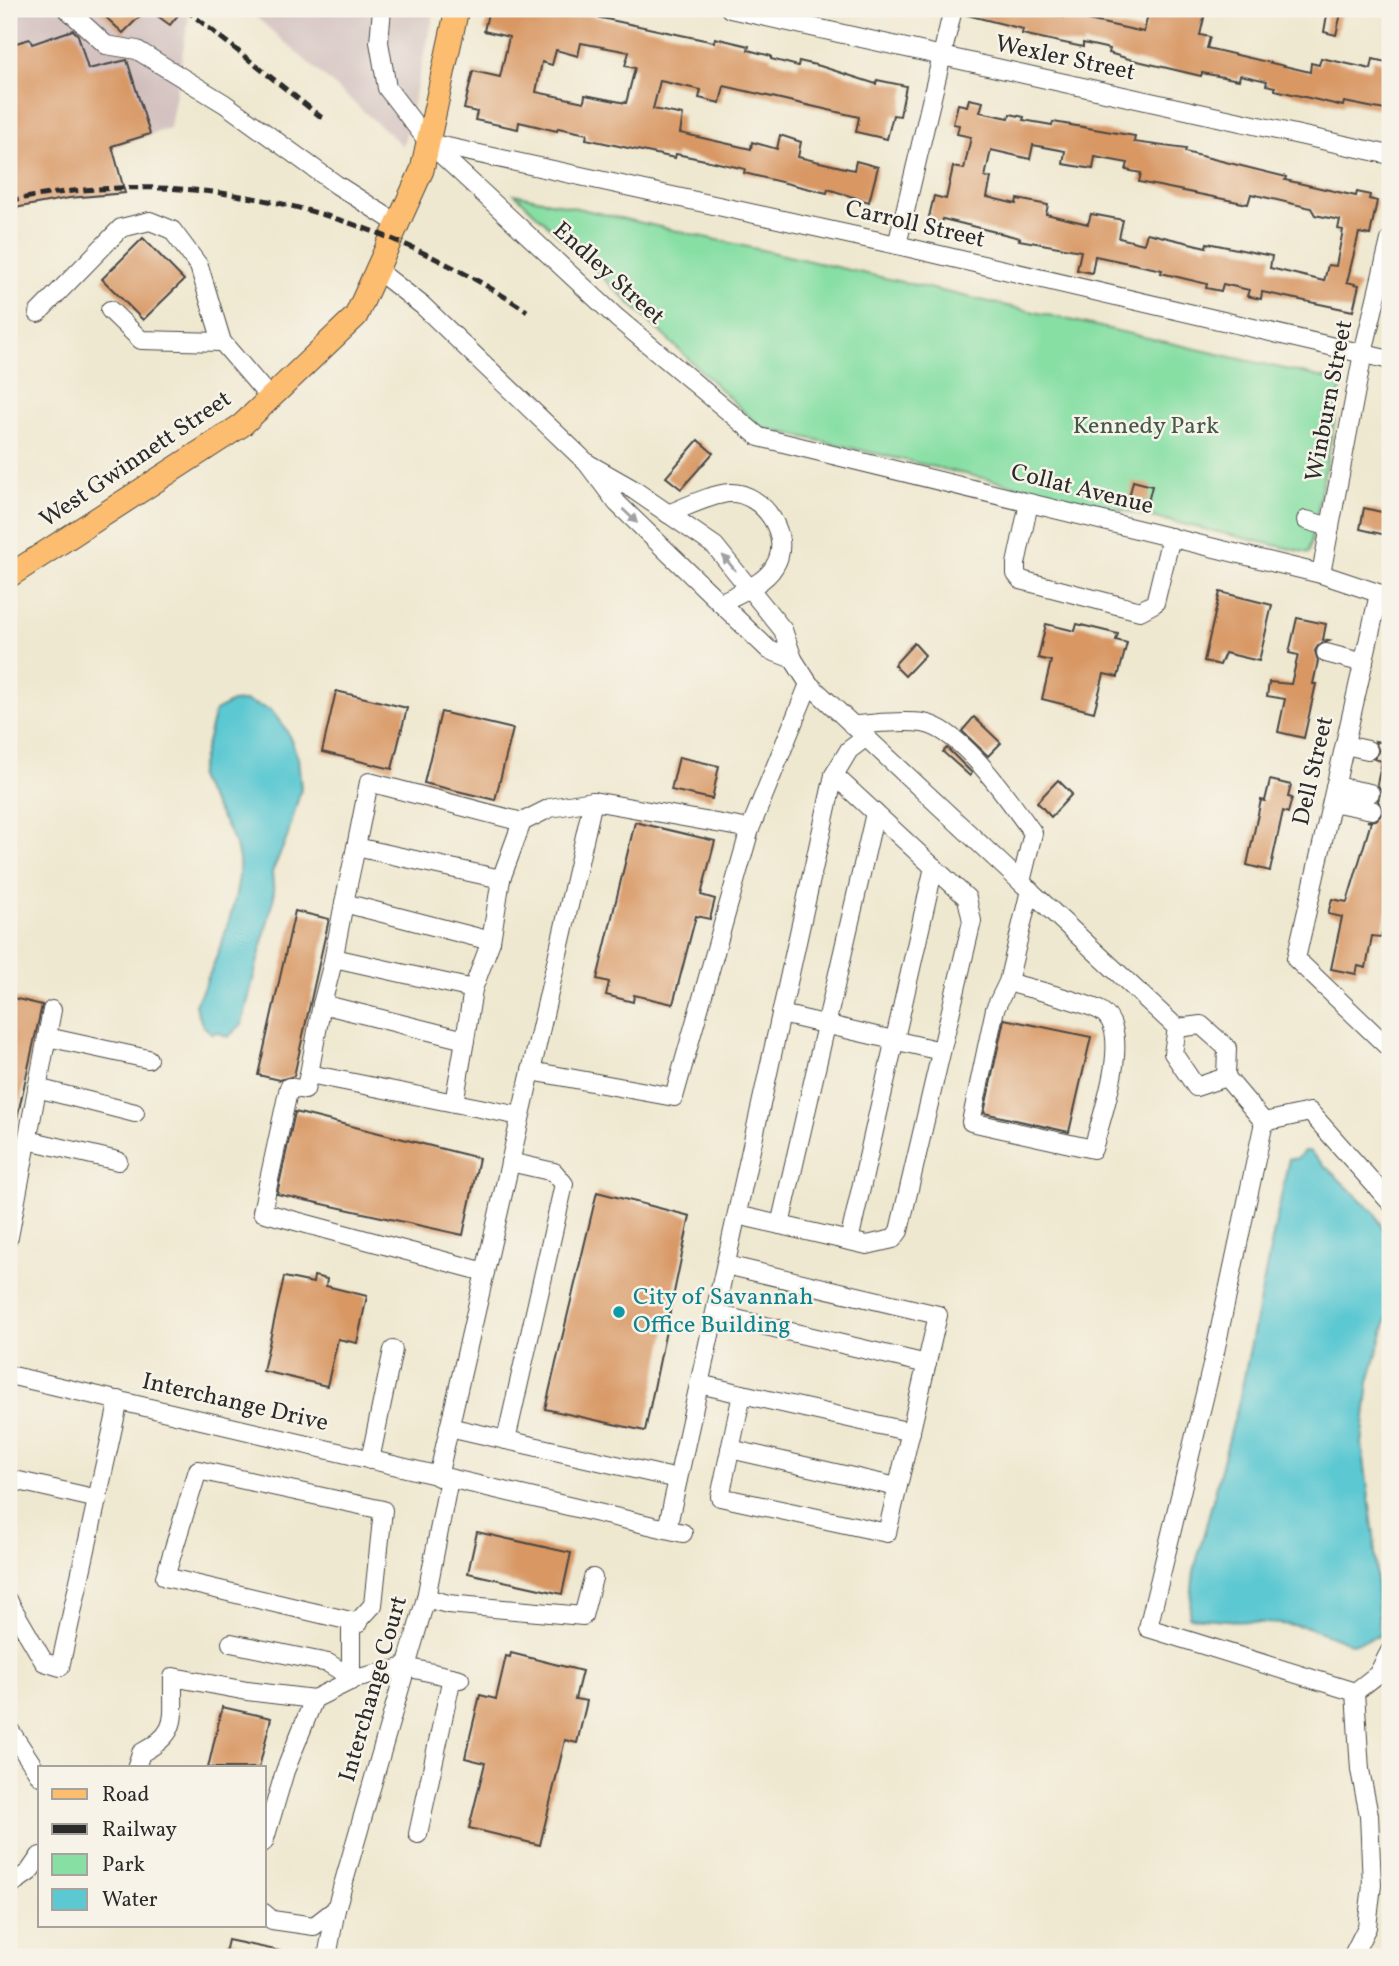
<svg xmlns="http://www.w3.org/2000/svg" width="1399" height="1966" viewBox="0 0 1399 1966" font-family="Vollkorn,serif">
	<rect width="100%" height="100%" fill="#f7f3e8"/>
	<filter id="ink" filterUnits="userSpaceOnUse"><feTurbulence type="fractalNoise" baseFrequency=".0143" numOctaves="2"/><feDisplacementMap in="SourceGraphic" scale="14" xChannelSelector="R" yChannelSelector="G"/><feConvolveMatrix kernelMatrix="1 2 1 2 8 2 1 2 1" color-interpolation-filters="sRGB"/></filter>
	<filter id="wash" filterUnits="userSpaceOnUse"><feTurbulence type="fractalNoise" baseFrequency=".00686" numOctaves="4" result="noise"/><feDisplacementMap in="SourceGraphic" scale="28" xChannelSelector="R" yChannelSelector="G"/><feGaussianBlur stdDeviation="1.57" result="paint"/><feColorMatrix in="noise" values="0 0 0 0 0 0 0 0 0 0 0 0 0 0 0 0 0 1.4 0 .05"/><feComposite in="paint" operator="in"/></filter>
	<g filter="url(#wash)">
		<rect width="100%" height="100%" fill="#efe8d0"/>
		<!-- industrial -->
		<g fill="#d1bfbe">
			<path d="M9,9h174l6,6 -19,113 -57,19 7,43 -111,17z"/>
			<path d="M247,9h188l-32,137z"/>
		</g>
		<!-- green -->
		<path fill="#87dfa4" stroke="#598568" stroke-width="2" d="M515,194l827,188 -33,171 -549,-126z"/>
		<!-- water -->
		<g fill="#5bc8d2" stroke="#437a7e" stroke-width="2">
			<path d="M245,701l26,9 16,21 11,27 3,31 -14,49 -15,34 2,24 -32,128 -14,13 -12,-5 -3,2 -10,-8 -8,-21c17,-32 51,-116 43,-151 -5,-24 -29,-53 -40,-77l17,-66 17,-9z"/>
			<path d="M1304,1151h5l66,62 15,31v64l-21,74 -7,62 12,91 5,101 -27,8 -47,-18 -116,-9 5,-46 46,-174 49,-239 8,1z"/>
		</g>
		<g id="blocks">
			<!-- building -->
			<g fill="#d89763" fill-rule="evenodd">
				<path d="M97,9h50l-24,24z"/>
				<path d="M148,9h35l-13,16z"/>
				<path d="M489,9h70l155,33 1,-4 34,8 -1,4 23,6v3l27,7 1,-5 21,5 56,18 1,-4 29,6 -6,30 -7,-1 -6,24 -31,-7 3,-15 -135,-31 -4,17 -21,-5 2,-8 -41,-9 -7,28 30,6 -3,18 71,16 1,-7 25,7 3,-14 21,7 -3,15 56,13 2,-9 22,6 -9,35 -41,-13 -1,4 -83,-20 1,-4 -40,-9 -29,-6 -1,4 -89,-19 1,-5 -29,-6 -1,3 -38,-9 -1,7 -43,-9 2,-8 -13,-3 9,-38 27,6 9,-40 -25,-6zM581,43l48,9 -4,14 10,2 -9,35 -41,-8 -1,7 -48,-10 6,-30 10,3 4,-15 22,6z"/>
				<path d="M964,9h69l31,8 2,-8h24l-2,11 56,12 5,-23h57l-6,26 10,2 -3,11 103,24 1,-9 8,2 2,-7 50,11 2,-10 17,4v48l-46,-9 -1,4 -68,-16v-3l-9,-2 1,-4 -27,-6 -1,5 -37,-7 -1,3 -72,-17 -20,-6 1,-4 -27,-6v4l-61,-13 1,-5 -60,-15z"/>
				<path d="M1328,9h14l-6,26 -12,-3z"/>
				<path d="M73,30l5,5 10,34 39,-9 23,74 -38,12 13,47 -56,5 -60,11v-164l21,-6 2,5z"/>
				<path d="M969,99l14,3 -3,10 29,6 1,-4 14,3 -1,3 29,5 1,-3 82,14 -1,6 52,7 -1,3 101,25 -1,3 71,16 1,-4 13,3 -1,4 8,2 -7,34 -11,-2 -12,49 12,3 -6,26 -91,-19 -1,7 -14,-3 2,-6 -26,-6 -2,7 -15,-3 1,-4 -46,-11 1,-3 -67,-14 -3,17 -15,-3 4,-19 -62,-11 1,-2 -77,-19 -2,5 -13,-3 6,-25 12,3 7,-32 11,2 7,-32 -14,-3 2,-9 -6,-1 5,-20 9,2zM1033,145l32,6 -2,13 30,5 2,-12 33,6 -2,7 15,3 -2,9 109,22 3,-10 60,14 4,7 25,5 -2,9 5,1 -7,36 -8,-1 -4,16 -54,-13 2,-12 -65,-13 -1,4 -59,-14 -3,11 -25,-6 4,-18 -32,-6 -3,10 -42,-10 2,-9 -31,-6 -1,5 -29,-7 4,-19 -6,-1 6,-27 39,9z"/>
				<path d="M143,238l41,42 -41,40 -41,-41z"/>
				<path d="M698,440l15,13 -32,36 -15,-12z"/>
				<path d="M1133,481l19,5 -4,16 -19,-4z"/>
				<path d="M1364,508l26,6v22l-30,-7z"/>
				<path d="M1220,592l52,13 -13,56 -34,-8 -5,12 -16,-4z"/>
				<path d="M1297,618l29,6 -3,16 6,1 -11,4 -3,6 3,10 -5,23h3l-12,54 -26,-6 7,-33 -18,-3 2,-14 22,2 7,-29 -9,-2z"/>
				<path d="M1046,624l29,7 2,-7 41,10 -2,6 11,3 -9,34 -14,-3 -10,38 -52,-13 9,-38 -13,-3z"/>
				<path d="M914,643l11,12 -20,21 -11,-11z"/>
				<path d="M336,691l71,17 -15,61 -70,-17z"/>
				<path d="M441,712l72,17 -18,71 -71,-17z"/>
				<path d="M974,717l27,26 -13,13 -26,-25z"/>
				<path d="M1375,741l15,3v78l-4,19h4v56l-9,40 -9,-1 -6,32 -8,-2 -2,8 -25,-5 11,-52 -14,-3 4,-15 15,3 24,-80 -4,-1 9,-1 7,-7 -5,-12 3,-11 -4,-6 5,-23 -8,-2 5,-7z"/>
				<path d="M947,748l25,25 -2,3 -27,-24z"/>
				<path d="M679,757l40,9 -7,33 -41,-9z"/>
				<path d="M1058,780l14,14 -21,23 -14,-15z"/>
				<path d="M1270,780l21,5 -3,12 4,1 -4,15 -5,-2 -13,60 -23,-6 14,-65 4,1z"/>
				<path d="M635,822l80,19 -14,54 14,4 -5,20 -14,-3 -23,88 -39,-9 -1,7 -27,-7 3,-13 -12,-3z"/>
				<path d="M295,911l34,8 -35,157 -14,4 -22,-5z"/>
				<path d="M9,997l33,8 -28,127 -5,-1z"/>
				<path d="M1004,1019l87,18 -22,95 -85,-19z"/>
				<path d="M295,1112l184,46 -16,77 -186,-41z"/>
				<path d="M597,1192l93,24 -45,215 -100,-22z"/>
				<path d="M314,1276l13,3 -1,7 41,10 -10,47 -19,-4 -11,47 -64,-15 21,-94 29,6z"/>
				<path d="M477,1532l94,21 -9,41 -94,-21z"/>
				<path d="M511,1653l71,18 -7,28 12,2 -10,42 -12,-3 -25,105 -71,-17 16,-65 -20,-5 2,-9 13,-54 16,4 10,-43 4,1z"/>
				<path d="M222,1707l49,11 -12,50h-51z"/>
				<path d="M228,1940l52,11 -1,6h-55z"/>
			</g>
		</g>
	</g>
	<g filter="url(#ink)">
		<use href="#blocks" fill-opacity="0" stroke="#484744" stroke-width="2"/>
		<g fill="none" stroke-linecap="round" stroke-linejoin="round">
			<defs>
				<g id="minor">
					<path d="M67,9l39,36 31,5 88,54 112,81 61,39"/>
					<path d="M382,9l-3,33 8,46 42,55 188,175 142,119 562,137 69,23"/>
					<path d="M730,9l660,146"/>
					<path d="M429,143l468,102 493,115"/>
					<path d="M897,245l56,-236"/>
					<path d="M377,270l46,36 164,157 30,40 152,147 24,9"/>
					<path d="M110,310l31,30 81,2"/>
					<path d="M38,313l83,-85 29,-7 22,9 27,36 23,76 48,56"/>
					<path d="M587,463l44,25 84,58 68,84 10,29 16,25 368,344 -4,25 23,34 30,-10 1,-29 -26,-23 -24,3"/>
					<path d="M1029,503l-13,61v10l5,6 119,31 15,-8 16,-66"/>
					<path d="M668,514c18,-7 43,-20 62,-21 33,-1 64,44 44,74 -10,17 -37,27 -54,36"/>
					<path d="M1306,520l24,7"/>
					<path d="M1321,574l42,-221 27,-113"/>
					<path d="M1379,594l-83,365 94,90"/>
					<path d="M1326,653l38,10"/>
					<path d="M852,725c23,-1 48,-5 71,-2 39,6 87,79 110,110l-12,49"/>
					<path d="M1345,745l23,5"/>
					<path d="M1335,786l35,7"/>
					<path d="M1332,802l40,8"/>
					<path d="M522,822l28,-14 43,-7"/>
					<path d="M356,847l13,-65 153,40 -21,57"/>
					<path d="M344,903l12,-56 145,32 -10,62"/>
					<path d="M333,961l11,-58 147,38 -18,48"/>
					<path d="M1008,982c23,7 74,19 93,29 33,20 0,106 -8,138l-122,-27 24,-113 13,-27 22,-92"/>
					<path d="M322,1004l12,-46 139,31 -8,51"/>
					<path d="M781,1014l160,37"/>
					<path d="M47,1037l101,22"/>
					<path d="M531,1071l143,26 76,-268"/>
					<path d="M309,1074l13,-70 143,36 -11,63"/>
					<path d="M1226,1077l38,45 46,-10 80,90"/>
					<path d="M37,1088l98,25"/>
					<path d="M1264,1122l-51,239 -65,267 207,64"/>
					<path d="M28,1140l90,21"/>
					<path d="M737,1215l130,30 26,-6 6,-8 73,-310 -5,-23 -133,-123"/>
					<path d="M780,1225l95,-412"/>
					<path d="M9,1237l43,-227"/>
					<path d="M849,1241l85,-374"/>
					<path d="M485,1272l-223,-60 27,-125 16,3 4,-16 211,42"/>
					<path d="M715,1314l212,50"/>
					<path d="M9,1375l674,158"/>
					<path d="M699,1384l43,10 -22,103 167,36 51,-218 -212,-50"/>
					<path d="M742,1394l169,38"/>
					<path d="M449,1427l229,52"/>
					<path d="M506,1440l58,-256 -10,-12 -44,-10"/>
					<path d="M730,1449l167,38"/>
					<path d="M370,1460l23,-110"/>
					<path d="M438,1477l155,-676 157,28 59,-145"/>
					<path d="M9,1484l1,-5 88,20"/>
					<path d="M667,1529l167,-754 15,-25 16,-12"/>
					<path d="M426,1598l22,6 135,12 10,-38"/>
					<path d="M9,1602l35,60 16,5 59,-267"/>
					<path d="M231,1643l97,20 26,16"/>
					<path d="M351,1681v-52l22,-24 10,-95 -185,-40 -33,107 194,46"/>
					<path d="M9,1729l31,47"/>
					<path d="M136,1768l5,-15c40,-21 31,-35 32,-76l74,14 67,8"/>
					<path d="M418,1834l34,-157"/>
					<path d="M264,1842l21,-71 29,-72 40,-20 52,-12 54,12"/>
					<path d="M9,1886l20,-14 11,-16"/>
					<path d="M264,1913l8,7 42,6 22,-17"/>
					<path d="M327,1957l9,-48 90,-311 23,-119"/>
					<path d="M1352,1957l15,-30 5,-42 -3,-70 -9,-45 -5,-78 23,-18 12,-23"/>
				</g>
				<path id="major" d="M9,576l233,-151 114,-109 66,-146 35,-161"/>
			</defs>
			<!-- minor casing -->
			<use href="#minor" stroke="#484744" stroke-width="20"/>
			<!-- major casing -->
			<use href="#major" stroke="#484744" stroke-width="25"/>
			<!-- minor -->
			<use href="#minor" stroke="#fff" stroke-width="18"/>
			<!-- major -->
			<use href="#major" stroke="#fcbd6f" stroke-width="23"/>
			<!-- rail -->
			<g stroke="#2b2b2b" stroke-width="5" stroke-dasharray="10 5" stroke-linecap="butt">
				<path d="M185,9l141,112"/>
				<path d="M9,201c184,-38 362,7 518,110"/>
			</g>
		</g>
		<!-- one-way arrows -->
		<defs><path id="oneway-solid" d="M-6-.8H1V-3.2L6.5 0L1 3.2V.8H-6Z" transform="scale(1.75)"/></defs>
		<g fill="#a0a0a0">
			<use href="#oneway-solid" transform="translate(630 516) rotate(44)"/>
			<use href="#oneway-solid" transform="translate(729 563) rotate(-130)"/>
		</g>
	</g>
	<!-- markers -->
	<circle fill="#0f9aa8" stroke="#f7f3e8" stroke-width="2.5" cx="619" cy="1312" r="7"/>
	<g text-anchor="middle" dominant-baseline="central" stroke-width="5" stroke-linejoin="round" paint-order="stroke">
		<!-- street labels -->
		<g font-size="24" fill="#2b2b2b" stroke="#f7f3e8">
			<text transform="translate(1065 59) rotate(12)">Wexler Street</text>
			<text transform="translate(915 225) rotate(13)">Carroll Street</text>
			<text transform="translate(608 274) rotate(42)">Endley Street</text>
			<text transform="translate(1330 401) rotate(-79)">Winburn Street</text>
			<text transform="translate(136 460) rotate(-34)">West Gwinnett Street</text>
			<text transform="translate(1082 490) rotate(14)">Collat Avenue</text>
			<text transform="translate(1314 771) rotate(-77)">Dell Street</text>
			<text transform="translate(235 1403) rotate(13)">Interchange Drive</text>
			<text transform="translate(374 1689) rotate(-74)">Interchange Court</text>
		</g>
		<!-- park labels -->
		<g font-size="24" fill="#425849" stroke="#f7f3e8">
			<text x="1146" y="427">Kennedy Park</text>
		</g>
		<!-- culture labels -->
		<g font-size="24" fill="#0d838f" stroke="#f7f3e8" text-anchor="start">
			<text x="633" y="1298">City of Savannah<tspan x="633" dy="28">Office Building</tspan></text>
		</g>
	</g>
	<!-- margin -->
	<rect width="1399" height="1966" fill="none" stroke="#f7f3e8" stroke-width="35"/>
	<!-- legend -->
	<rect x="38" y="1766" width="228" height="161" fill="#f7f3e8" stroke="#a5a39c" stroke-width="2"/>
	<rect x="52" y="1789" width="35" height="10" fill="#fcbd6f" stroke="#a5a39c" stroke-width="2"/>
	<text x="102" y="1801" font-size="21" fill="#2b2b2b">Road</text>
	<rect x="52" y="1824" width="35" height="10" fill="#2b2b2b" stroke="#a5a39c" stroke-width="2"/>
	<text x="102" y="1836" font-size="21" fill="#2b2b2b">Railway</text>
	<rect x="52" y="1854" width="35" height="21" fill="#87dfa4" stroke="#a5a39c" stroke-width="2"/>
	<text x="102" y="1871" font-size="21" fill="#2b2b2b">Park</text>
	<rect x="52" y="1889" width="35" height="21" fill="#5bc8d2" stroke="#a5a39c" stroke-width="2"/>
	<text x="102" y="1906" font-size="21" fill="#2b2b2b">Water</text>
</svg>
